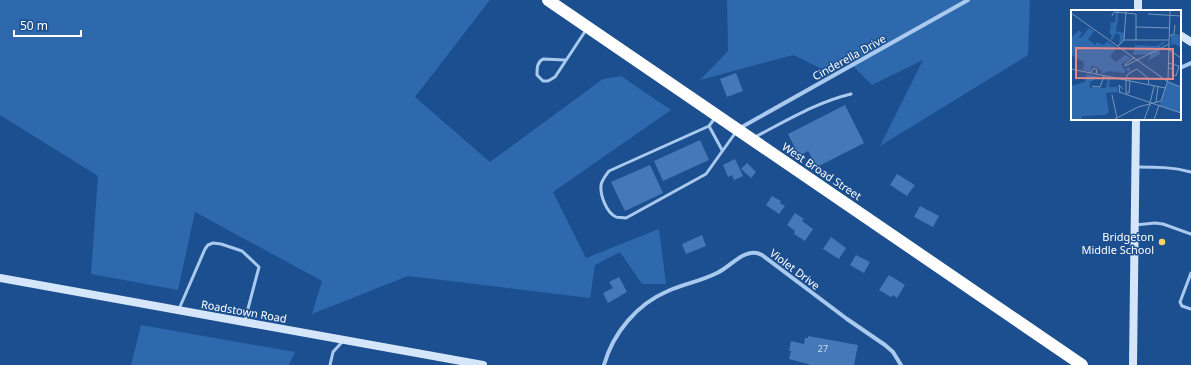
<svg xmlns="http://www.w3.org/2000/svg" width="1191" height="365" viewBox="0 0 1191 365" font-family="'Noto Sans',sans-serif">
	<rect width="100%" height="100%" fill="#1b4f8f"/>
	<!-- green -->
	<g fill="#2e69ad">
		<path d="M0,0h490l-75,97 75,65 113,-83 18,-3 50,34 -118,82 33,66 73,-29 7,55h-24l-22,-32 -25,13 -5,33 -182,-22 -96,38 10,-33 -127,-69 -17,78 -87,-16 7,-98 -98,-61z"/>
		<path d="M727,0h303l-2,55 -148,91 43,-86 -51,25 -24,-24 -24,9 -31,-15 -93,25 28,-29z"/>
		<path d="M141,325l154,27 -6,13h-158z"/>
	</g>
	<!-- building -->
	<g fill="#4478b7">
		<path d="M736,73l7,18 -16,6 -7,-18z"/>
		<path d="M845,105l19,38 -47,24 -9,-16 -9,5 -11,-22z"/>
		<path d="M700,140l9,20 -46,21 -9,-20z"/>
		<path d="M735,159l8,17 -9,4 -2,-5 -4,2 -5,-12z"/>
		<path d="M747,163l9,9 -5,6 -10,-9z"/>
		<path d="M650,165l13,28 -38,18 -14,-29z"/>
		<path d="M897,174l18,11 -8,11 -17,-11z"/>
		<path d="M772,196l9,5 -1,2 5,3 -6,8 -13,-9z"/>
		<path d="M920,206l19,10 -6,11 -19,-10z"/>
		<path d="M795,213l9,6 -2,2 11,8 -8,12 -11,-7 1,-3 -8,-6z"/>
		<path d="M702,235l4,11 -20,8 -4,-10z"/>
		<path d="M831,237l15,11 -7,11 -16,-10z"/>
		<path d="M856,255l14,7 -6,11 -14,-8z"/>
		<path d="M889,275l16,10 -8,13 -4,-3 -2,2 -12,-7z"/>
		<path d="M619,277l8,15 -19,11 -5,-10 10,-5 -4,-6z"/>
		<path d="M808,336l50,9 -4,20h-43l-22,-6 2,-8h-2l2,-10 13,3 1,-6h3z"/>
	</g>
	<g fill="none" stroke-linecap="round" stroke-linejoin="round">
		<!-- lane -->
		<g stroke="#a9c9ee" stroke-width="3">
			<path d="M565,60l-22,-1c-6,3 -6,9 -6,16l6,6h5l7,-4 31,-47"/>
			<path d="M715,118l-6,8 -100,45c-3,4 -7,9 -8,14 -1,10 5,27 15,32 2,1 7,0 10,1l80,-44 30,-42"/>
			<path d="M709,126l13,24"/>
			<path d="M755,137c31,-16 62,-35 96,-43"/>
			<path d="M1137,167c19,0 36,0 54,5"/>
			<path d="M1135,225l20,-2 8,1 28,10"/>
			<path d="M1191,273l-11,29 2,4 9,3"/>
			<path d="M179,309l26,-60 3,-4 5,-2 8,1 21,7 17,16 -14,53"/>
			<path d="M330,365l3,-13 10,-11"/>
		</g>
		<!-- street -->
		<g stroke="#a9c9ee" stroke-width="4">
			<path d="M1180,68l11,-5"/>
			<path d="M740,128l228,-128"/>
			<path d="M604,365c9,-32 33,-61 64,-74 16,-7 33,-10 49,-18 14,-6 28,-27 45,-18l85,64 38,26 8,7 8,13"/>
		</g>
		<!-- secondary -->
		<g stroke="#d6e6fa" stroke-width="8">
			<path d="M1138,11v-11"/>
			<path d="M1180,35l11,7"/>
			<path d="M0,278l483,87"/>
			<path d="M1133,365l3,-246"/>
		</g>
		<!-- highway -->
		<path stroke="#fff" stroke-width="12" d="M548,0l534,365"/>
	</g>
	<!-- markers -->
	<circle fill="#ffd166" stroke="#1b4f8f" stroke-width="1.5" cx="1162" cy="242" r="4"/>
	<g text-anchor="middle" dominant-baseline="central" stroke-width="3" stroke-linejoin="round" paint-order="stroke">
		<!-- number labels -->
		<g font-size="9" fill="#d0dded">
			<text x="823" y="348">27</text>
		</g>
		<!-- street labels -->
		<g font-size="11" fill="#fff" stroke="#1b4f8f">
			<text transform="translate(849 57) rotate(-29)">Cinderella Drive</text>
			<text transform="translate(822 171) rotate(34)">West Broad Street</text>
			<text transform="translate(795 269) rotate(37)">Violet Drive</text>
			<text transform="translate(244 311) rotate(10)">Roadstown Road</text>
		</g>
		<!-- poi labels -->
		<g font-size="11" fill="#fff" stroke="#1b4f8f" text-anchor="end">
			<text x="1154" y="236">Bridgeton<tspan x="1154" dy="13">Middle School</tspan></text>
		</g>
	</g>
	<!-- overview -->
	<g transform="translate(1071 10)">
		<rect width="110" height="110" fill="#1b4f8f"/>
		<path d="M45,0h3l-3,21 8,2v7l-5,5 1,-10 -4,-2 -4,7 -2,-1 2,-3 -3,-4 2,-5 -1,-4 5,-1zM18,18l5,3 -6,8 7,6 2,-3 7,3 3,-4 10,7 -7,8 6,6 9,-7 6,3 -10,6 3,6 6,-3v5l-4,-3 -2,4 -15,-2 -8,3 1,-3 -10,-6 -2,7 -7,-2 1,-8 -13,-7v-17l8,-8 3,3 -3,4 2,1zM104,24l6,1v13l-6,-4 -4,1v-9zM92,32h3l-6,4v8l-12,7 3,-7 -18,1 2,-10 22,1zM16,64l13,3 -10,5v7l2,-2 14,1 2,-10 2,1 -1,8h8l2,5 -13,1 3,19 -4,3 -23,1v4h-11v-34l14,-4zM97,72l13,5v26l-22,-7z" fill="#2e69ad"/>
		<path fill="none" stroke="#7695bc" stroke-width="1" d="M0,3l97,69 13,5M77,4l33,2M41,6l2,-4 22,2v26M65,17l34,1M98,26l5,-2 1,-9M53,30l2,-30M47,36l6,-6h45M98,40l12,8M63,48l-8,5 -1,3 44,-22M97,53l11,3 -3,10 -4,-2 2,-5 -5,-1M0,59l94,19M19,63l4,-5 3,2 -1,4M54,70l3,-6 9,-5 11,9 1,7M21,76l8,1 4,-11M48,82l62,21M49,83l-1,-8 4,4M55,83h3l1,-12M55,83v-13M41,85l5,23M85,92l2,-15M79,93l4,-17M42,110l25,-13 23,-6 7,-21 2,-70M73,110l6,-16M83,110l5,-15"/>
		<path fill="#e88989" fill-opacity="0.15" stroke="#e88989" stroke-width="2" d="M5,38l97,1v30l-97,-1z"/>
		<rect width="110" height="110" fill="none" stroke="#fff" stroke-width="2"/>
	</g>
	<!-- scale -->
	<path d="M14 30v6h67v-6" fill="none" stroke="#ffffff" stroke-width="2"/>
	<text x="20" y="30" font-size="12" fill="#ffffff" stroke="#1b4f8f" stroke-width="3" paint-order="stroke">50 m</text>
</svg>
